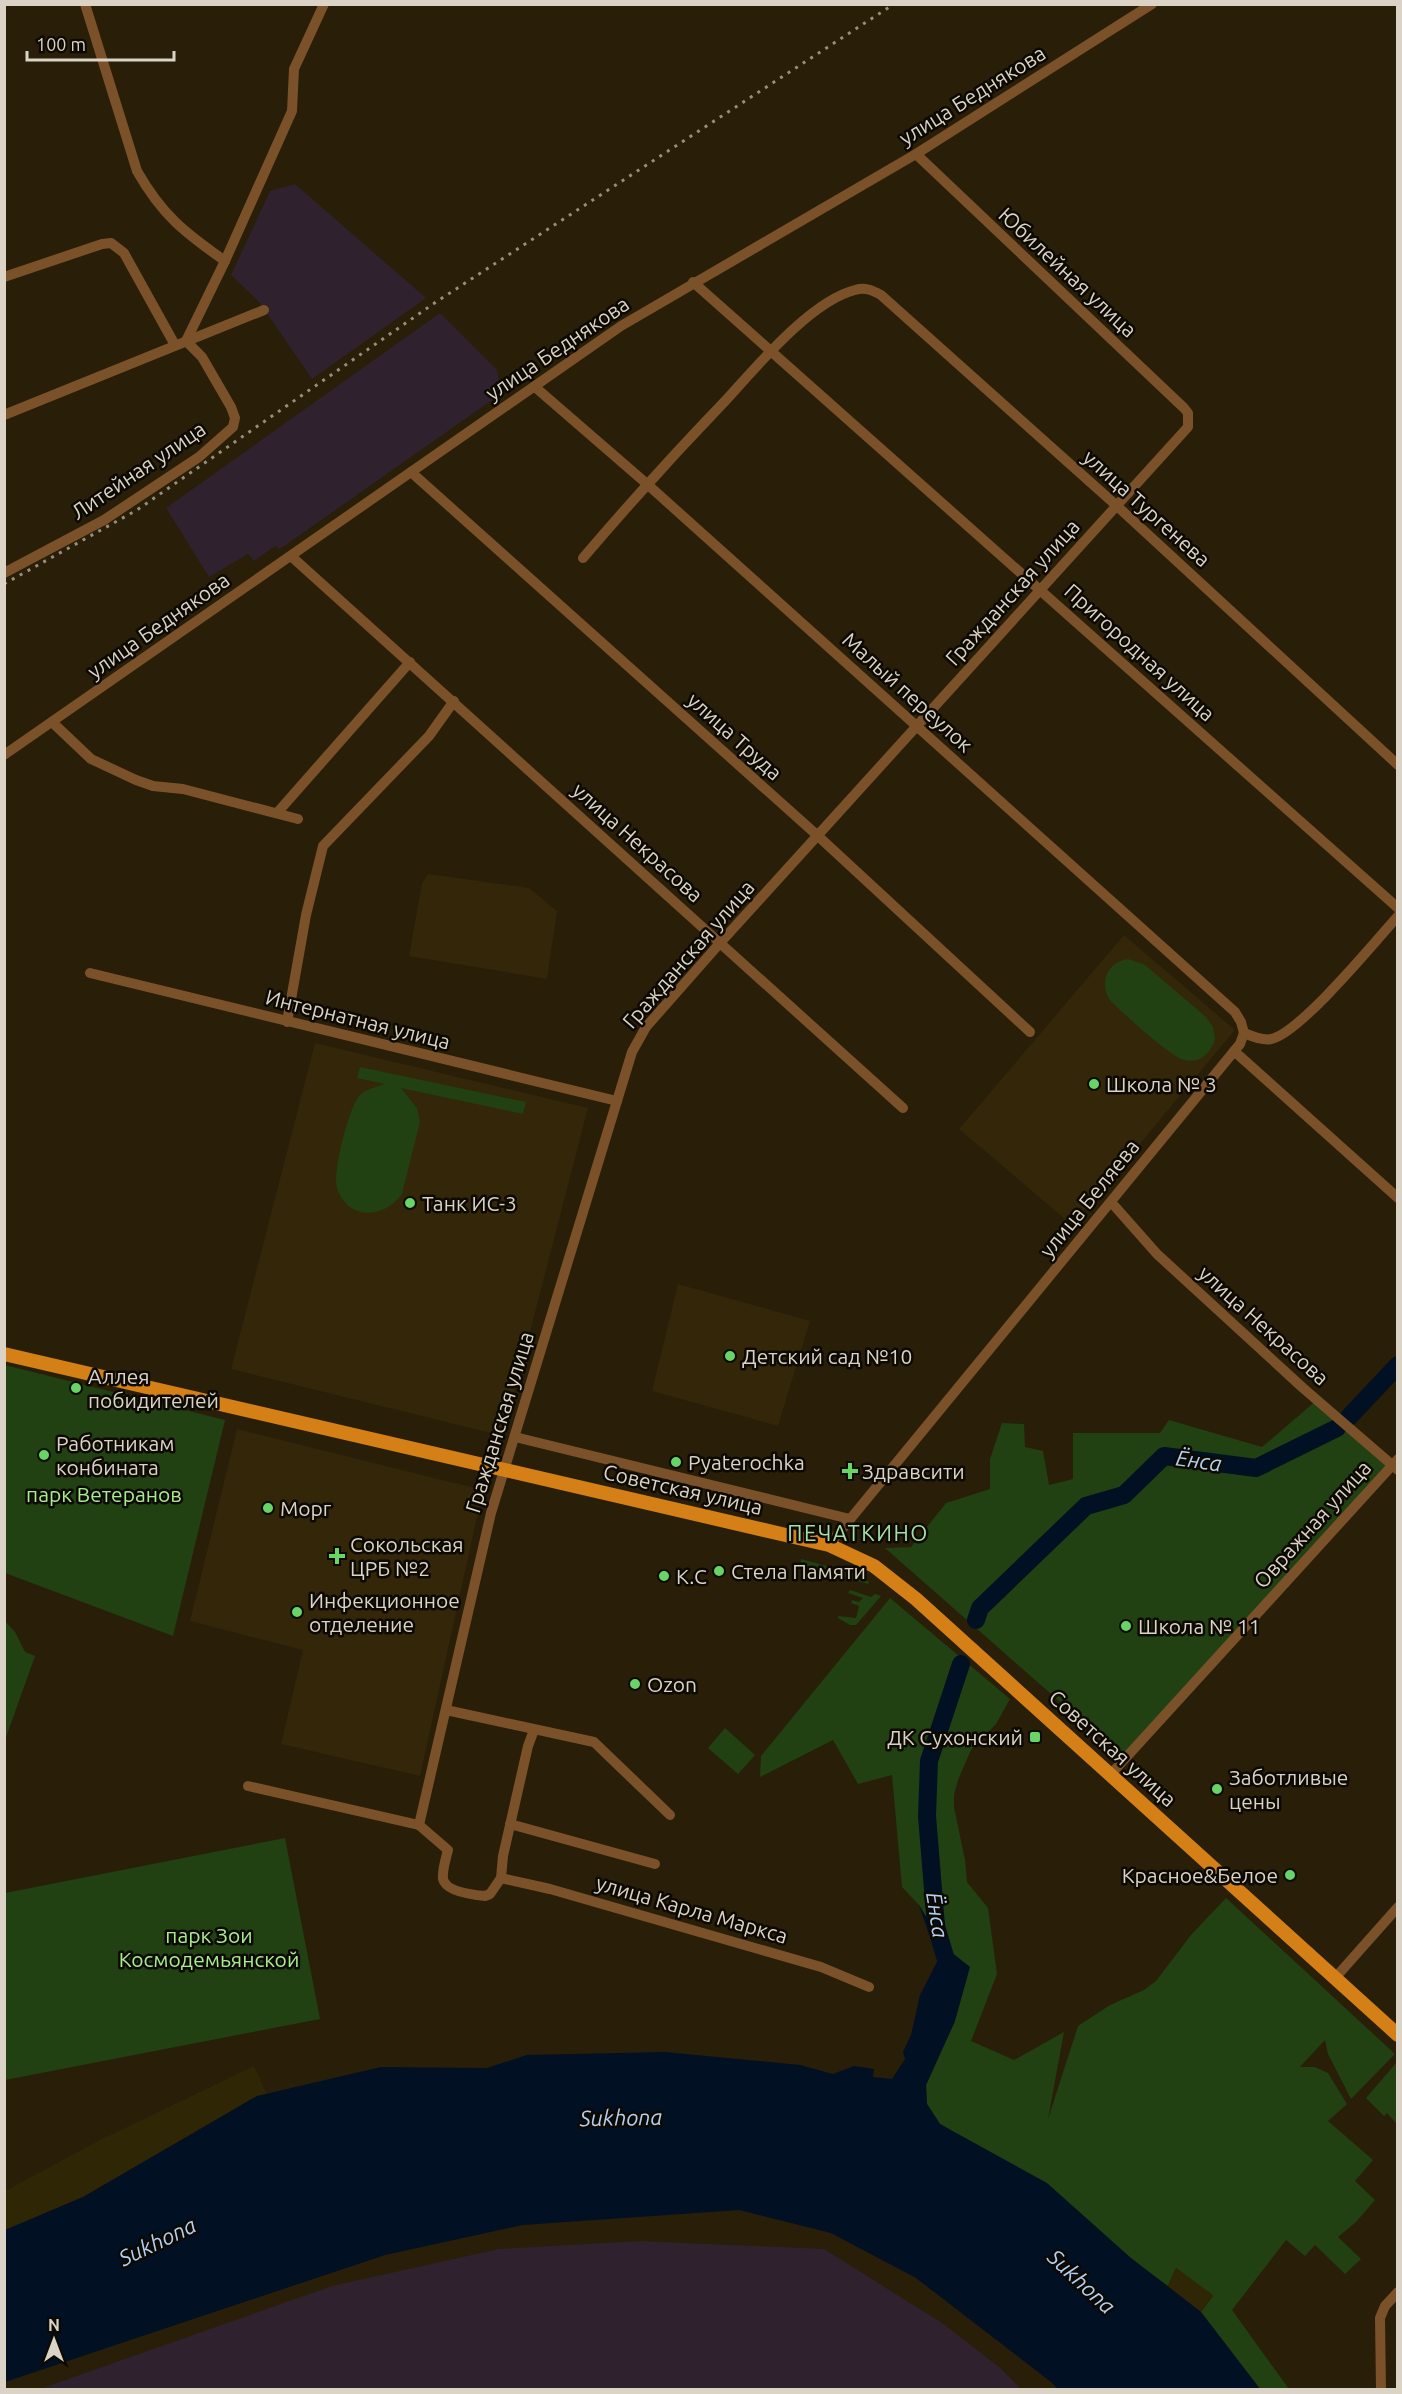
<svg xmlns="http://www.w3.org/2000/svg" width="1402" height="2394" viewBox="0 0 1402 2394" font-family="Ubuntu,sans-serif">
	<rect width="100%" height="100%" fill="#291e08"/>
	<!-- industrial -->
	<g fill="#2f222e">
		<path d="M295,184l131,114 -114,81 -53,-77 -28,-27 39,-84z"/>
		<path d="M440,313l57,57 3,16 -8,14 -212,149 -5,-3 -21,15 -6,-7 -39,23 -43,-69z"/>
		<path d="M640,2241l184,8 121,76 54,42 22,22h-981l292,-103 167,-37z"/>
	</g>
	<!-- built -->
	<g fill="#332609">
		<path d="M428,874l101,14 28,23 -10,68 -138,-23 13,-73z"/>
		<path d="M1124,935l111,95 -163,195 -113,-96z"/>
		<path d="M315,1043l273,65 -85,328 -272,-67z"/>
		<path d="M678,1284l132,37 -32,105 -126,-35z"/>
		<path d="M237,1429l246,61 -63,286 -139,-32 22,-94 -113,-29z"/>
	</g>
	<!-- green -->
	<g fill="#214112">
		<path d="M1128,959l17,6 61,52 7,10 2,12c-4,14 -15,25 -31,21 -13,-3 -64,-49 -75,-61 -10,-18 -1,-37 19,-40z"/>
		<path d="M360,1067l166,35 -3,12 -122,-26 16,20 3,14 -18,72c-18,25 -54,27 -65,-6 -5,-15 12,-82 23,-93 6,-6 16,-8 25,-11l-28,-6z"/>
		<path d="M5,1365l220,55 -52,216 -168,-63z"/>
		<path d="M1317,1400l75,65 -267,294 -240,-211 26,-1 35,-44 44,-14v-30l12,-36 22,1 1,23 18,4 6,34 24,-6v-46h87l9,-13 93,27z"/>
		<path d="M801,1559l51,14 17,9 -1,2 -68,-19z"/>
		<path d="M850,1590l21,7 4,-3 6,2 -25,29h-6l-12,-7v-2l18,2 3,-12 -8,-3 1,-3 7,2 4,-4 -15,-5z"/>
		<path d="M890,1598l120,101 -14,25 -25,26 -13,30 -4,15v12l11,53 2,22 21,26 9,66 -26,67 43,19 50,-28 -16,87 30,-93 32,-21 34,-15 12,-9 35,-46 35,-37 169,156 -44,45 -23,-45 -3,-14 -25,27h15l13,6 19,31 -19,17 45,39 -18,21 20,19 -19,22 -18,15 23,22 -16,15 -30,-29 -10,11 -19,-16 -54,70 57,79h-29l-59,-77 12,-16 -37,-28 -8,18 -193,-141 -35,-21 -13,-20 -1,-19 29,-64 -19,-94 -5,-2 -12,-20 -17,-18 -10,-112 -34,9 -25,-44 -73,37 1,-21z"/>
		<path d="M5,1621l10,11 10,20 10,4 -30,84z"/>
		<path d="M725,1728l30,27 -17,19 -30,-26z"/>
		<path d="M285,1838l35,181 -315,61v-187z"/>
		<path d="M1397,2062v62l-10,-11 -3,3 -18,-18z"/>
	</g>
	<!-- sand -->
	<g fill="#2e2605">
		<path d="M254,2066l13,28 -10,2 -174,101 -78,33v-39l95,-51z"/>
		<path d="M1176,2268l37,27 -12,17 -33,-26z"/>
	</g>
	<!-- water -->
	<path fill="#021023" d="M919,1905l12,20 5,1 5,18 29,23 -15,54 -29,64 1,19 13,20 107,59 84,75 70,54 59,77h-202l-7,-7 -135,-104 -85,-45 -92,-23 -216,15 -138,30 -380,127v-152l78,-33 174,-101 124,-29 106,1 40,-13 138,-3 135,13 33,9 21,-8 20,3 -1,8 19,2 13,-20 -2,-7 8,-17 9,-40 18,-35z"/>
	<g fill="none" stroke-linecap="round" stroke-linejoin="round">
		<!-- river -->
		<g stroke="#021023" stroke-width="18">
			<path d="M1349,1417l49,-52"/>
			<path d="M976,1620l4,-12 106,-102 38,-11 40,-39 92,12 81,-40"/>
			<path d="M946,1967l1,-4 -11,-37 -9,-110 2,-55 32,-97"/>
		</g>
		<!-- minor -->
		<g stroke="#7a5129" stroke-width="10">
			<path d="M85,4l52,167c25,44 47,61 88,90"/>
			<path d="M4,277l98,-33 9,-1 13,10 51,92"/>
			<path d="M693,282l705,626"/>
			<path d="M535,387l112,97 588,528 6,10 3,11"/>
			<path d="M4,415l260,-105"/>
			<path d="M411,472l407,364 212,196"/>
			<path d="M292,557l611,551"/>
			<path d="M583,558c46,-54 94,-107 144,-159 30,-33 84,-98 128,-109 10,-3 17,0 26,5l236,211 281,259"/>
			<path d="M4,573l100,-53 95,-63 34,-30 2,-9 -4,-11 -29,-50 -16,-16 39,-80 67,-150 2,-42 30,-65"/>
			<path d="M52,722l39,37 45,21 17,6 30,3 115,30"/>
			<path d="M4,755l617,-429 295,-172 236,-150"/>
			<path d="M277,813l133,-151"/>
			<path d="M90,973l527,128"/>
			<path d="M287,1022l19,-107 17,-69 106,-110 25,-35"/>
			<path d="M1234,1051l164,147"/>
			<path d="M1111,1202l46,52 146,134 95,82"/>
			<path d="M515,1437l335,82"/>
			<path d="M829,1545l411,-501 4,-11c8,3 18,8 27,6 28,-5 104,-97 127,-123"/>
			<path d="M446,1710l148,32 76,73"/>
			<path d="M1111,1774l287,-315"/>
			<path d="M248,1786l171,39 29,25c-2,8 -6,20 -5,29 3,13 31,16 42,17l5,-2 11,-16 2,-22 25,-110 6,-16"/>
			<path d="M510,1824l145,40"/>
			<path d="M419,1825l72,-312 126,-412 15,-49 14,-25 74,-84 468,-516v-14l-4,-5 -268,-254"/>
			<path d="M501,1878l49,11 271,78 48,20"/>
			<path d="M1335,1978l63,-71"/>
			<path d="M1381,2390l-1,-72 5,-12 13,-14"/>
		</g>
		<!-- major -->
		<path stroke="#d58017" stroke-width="14" d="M4,1354l825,191 45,21 42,33 482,436"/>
		<!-- rail -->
		<path stroke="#978e7e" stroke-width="3" stroke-dasharray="3 6" stroke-linecap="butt" d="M4,584l133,-74 299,-208 458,-298"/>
	</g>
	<!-- markers -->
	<g fill="#67d465" stroke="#0d0903" stroke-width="2">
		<circle cx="1094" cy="1084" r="6"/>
		<circle cx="410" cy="1203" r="6"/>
		<circle cx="730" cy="1356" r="6"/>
		<circle cx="76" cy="1388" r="6"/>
		<circle cx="44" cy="1455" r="6"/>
		<circle cx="676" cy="1462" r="6"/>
		<path d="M847 1462h6v6h6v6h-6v6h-6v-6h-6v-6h6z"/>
		<circle cx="268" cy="1508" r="6"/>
		<path d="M334 1547h6v6h6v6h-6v6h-6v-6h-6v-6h6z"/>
		<circle cx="719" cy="1571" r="6"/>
		<circle cx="664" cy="1576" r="6"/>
		<circle cx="297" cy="1612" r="6"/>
		<circle cx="1126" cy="1626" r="6"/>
		<circle cx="635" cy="1684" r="6"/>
		<rect x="1029" y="1731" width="12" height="12" rx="3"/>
		<circle cx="1217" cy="1789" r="6"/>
		<circle cx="1290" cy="1875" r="6"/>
	</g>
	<g text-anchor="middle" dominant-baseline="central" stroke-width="5" stroke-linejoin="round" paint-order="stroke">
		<!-- street labels -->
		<g font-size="21" fill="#dad3c6" stroke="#0d0903">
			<text transform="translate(972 95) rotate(-32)">улица Беднякова</text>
			<text transform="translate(1068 272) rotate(43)">Юбилейная улица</text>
			<text transform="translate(557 348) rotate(-34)">улица Беднякова</text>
			<text transform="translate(138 470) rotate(-34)">Литейная улица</text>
			<text transform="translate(1147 508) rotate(42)">улица Тургенева</text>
			<text transform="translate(1012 592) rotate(-48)">Гражданская улица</text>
			<text transform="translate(158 625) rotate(-35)">улица Беднякова</text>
			<text transform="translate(1140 652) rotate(42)">Пригородная улица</text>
			<text transform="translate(908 692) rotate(42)">Малый переулок</text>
			<text transform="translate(735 736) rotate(42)">улица Труда</text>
			<text transform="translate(638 842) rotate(42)">улица Некрасова</text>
			<text transform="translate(688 954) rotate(-49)">Гражданская улица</text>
			<text transform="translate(358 1019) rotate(14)">Интернатная улица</text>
			<text transform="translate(1089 1198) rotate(-51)">улица Беляева</text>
			<text transform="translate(1264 1325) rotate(42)">улица Некрасова</text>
			<text transform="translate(499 1422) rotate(-73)">Гражданская улица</text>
			<text transform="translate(683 1489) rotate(13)">Советская улица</text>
			<text transform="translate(1312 1524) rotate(-48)">Овражная улица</text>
			<text transform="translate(1113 1748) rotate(42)">Советская улица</text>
			<text transform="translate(692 1909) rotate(16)">улица Карла Маркса</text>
		</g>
		<!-- poi labels -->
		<g font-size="21" fill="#dad3c6" stroke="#0d0903" text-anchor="start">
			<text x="1106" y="1084">Школа № 3</text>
			<text x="422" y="1203">Танк ИС-3</text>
			<text x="742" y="1356">Детский сад №10</text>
			<text x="88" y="1376">Аллея<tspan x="88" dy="24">побидителей</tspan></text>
			<text x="56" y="1443">Работникам<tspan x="56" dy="24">конбината</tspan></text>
			<text x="688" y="1462">Pyaterochka</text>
			<text x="862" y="1471">Здравсити</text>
			<text x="280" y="1508">Морг</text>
			<text x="350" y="1544">Сокольская<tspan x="350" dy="24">ЦРБ №2</tspan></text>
			<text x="731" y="1571">Стела Памяти</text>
			<text x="676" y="1576">К.С</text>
			<text x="309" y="1600">Инфекционное<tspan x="309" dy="24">отделение</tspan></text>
			<text x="1138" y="1626">Школа № 11</text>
			<text x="647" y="1684">Ozon</text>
			<text x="1023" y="1737" text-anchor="end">ДК Сухонский</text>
			<text x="1229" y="1777">Заботливые<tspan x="1229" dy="24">цены</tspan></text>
			<text x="1278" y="1875" text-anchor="end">Красное&amp;Белое</text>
		</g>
		<!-- park labels -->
		<g font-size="21" fill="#a8ec8d" stroke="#0d0903">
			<text x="104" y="1494">парк Ветеранов</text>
			<text x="209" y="1935">парк Зои<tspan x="209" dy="24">Космодемьянской</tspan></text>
		</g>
		<!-- water labels -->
		<g font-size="22" font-style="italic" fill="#b3d0f2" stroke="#0d0903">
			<text transform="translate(1199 1460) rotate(8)">Ёнса</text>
			<text transform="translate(938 1915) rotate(81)">Ёнса</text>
			<text transform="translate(621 2117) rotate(-1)">Sukhona</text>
			<text transform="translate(157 2241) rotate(-26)">Sukhona</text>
			<text transform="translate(1082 2281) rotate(43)">Sukhona</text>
		</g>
		<!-- neighbourhood labels -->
		<g font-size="22" letter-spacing="1.5" fill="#a5dea2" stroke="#0d0903">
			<text x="858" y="1532">ПЕЧАТКИНО</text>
		</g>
	</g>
	<!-- border -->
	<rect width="1402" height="2394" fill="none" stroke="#dad3c6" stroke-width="12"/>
	<!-- north arrow -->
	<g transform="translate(54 2340)" stroke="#0d0903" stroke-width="4.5" paint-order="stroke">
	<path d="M0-4.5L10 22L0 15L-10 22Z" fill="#dad3c6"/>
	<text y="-9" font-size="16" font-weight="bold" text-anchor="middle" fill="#dad3c6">N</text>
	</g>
	<!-- scale -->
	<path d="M27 51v9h147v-9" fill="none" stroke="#dad3c6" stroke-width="3"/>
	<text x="36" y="51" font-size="18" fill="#dad3c6" stroke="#0d0903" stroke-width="4.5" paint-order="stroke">100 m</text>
</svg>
